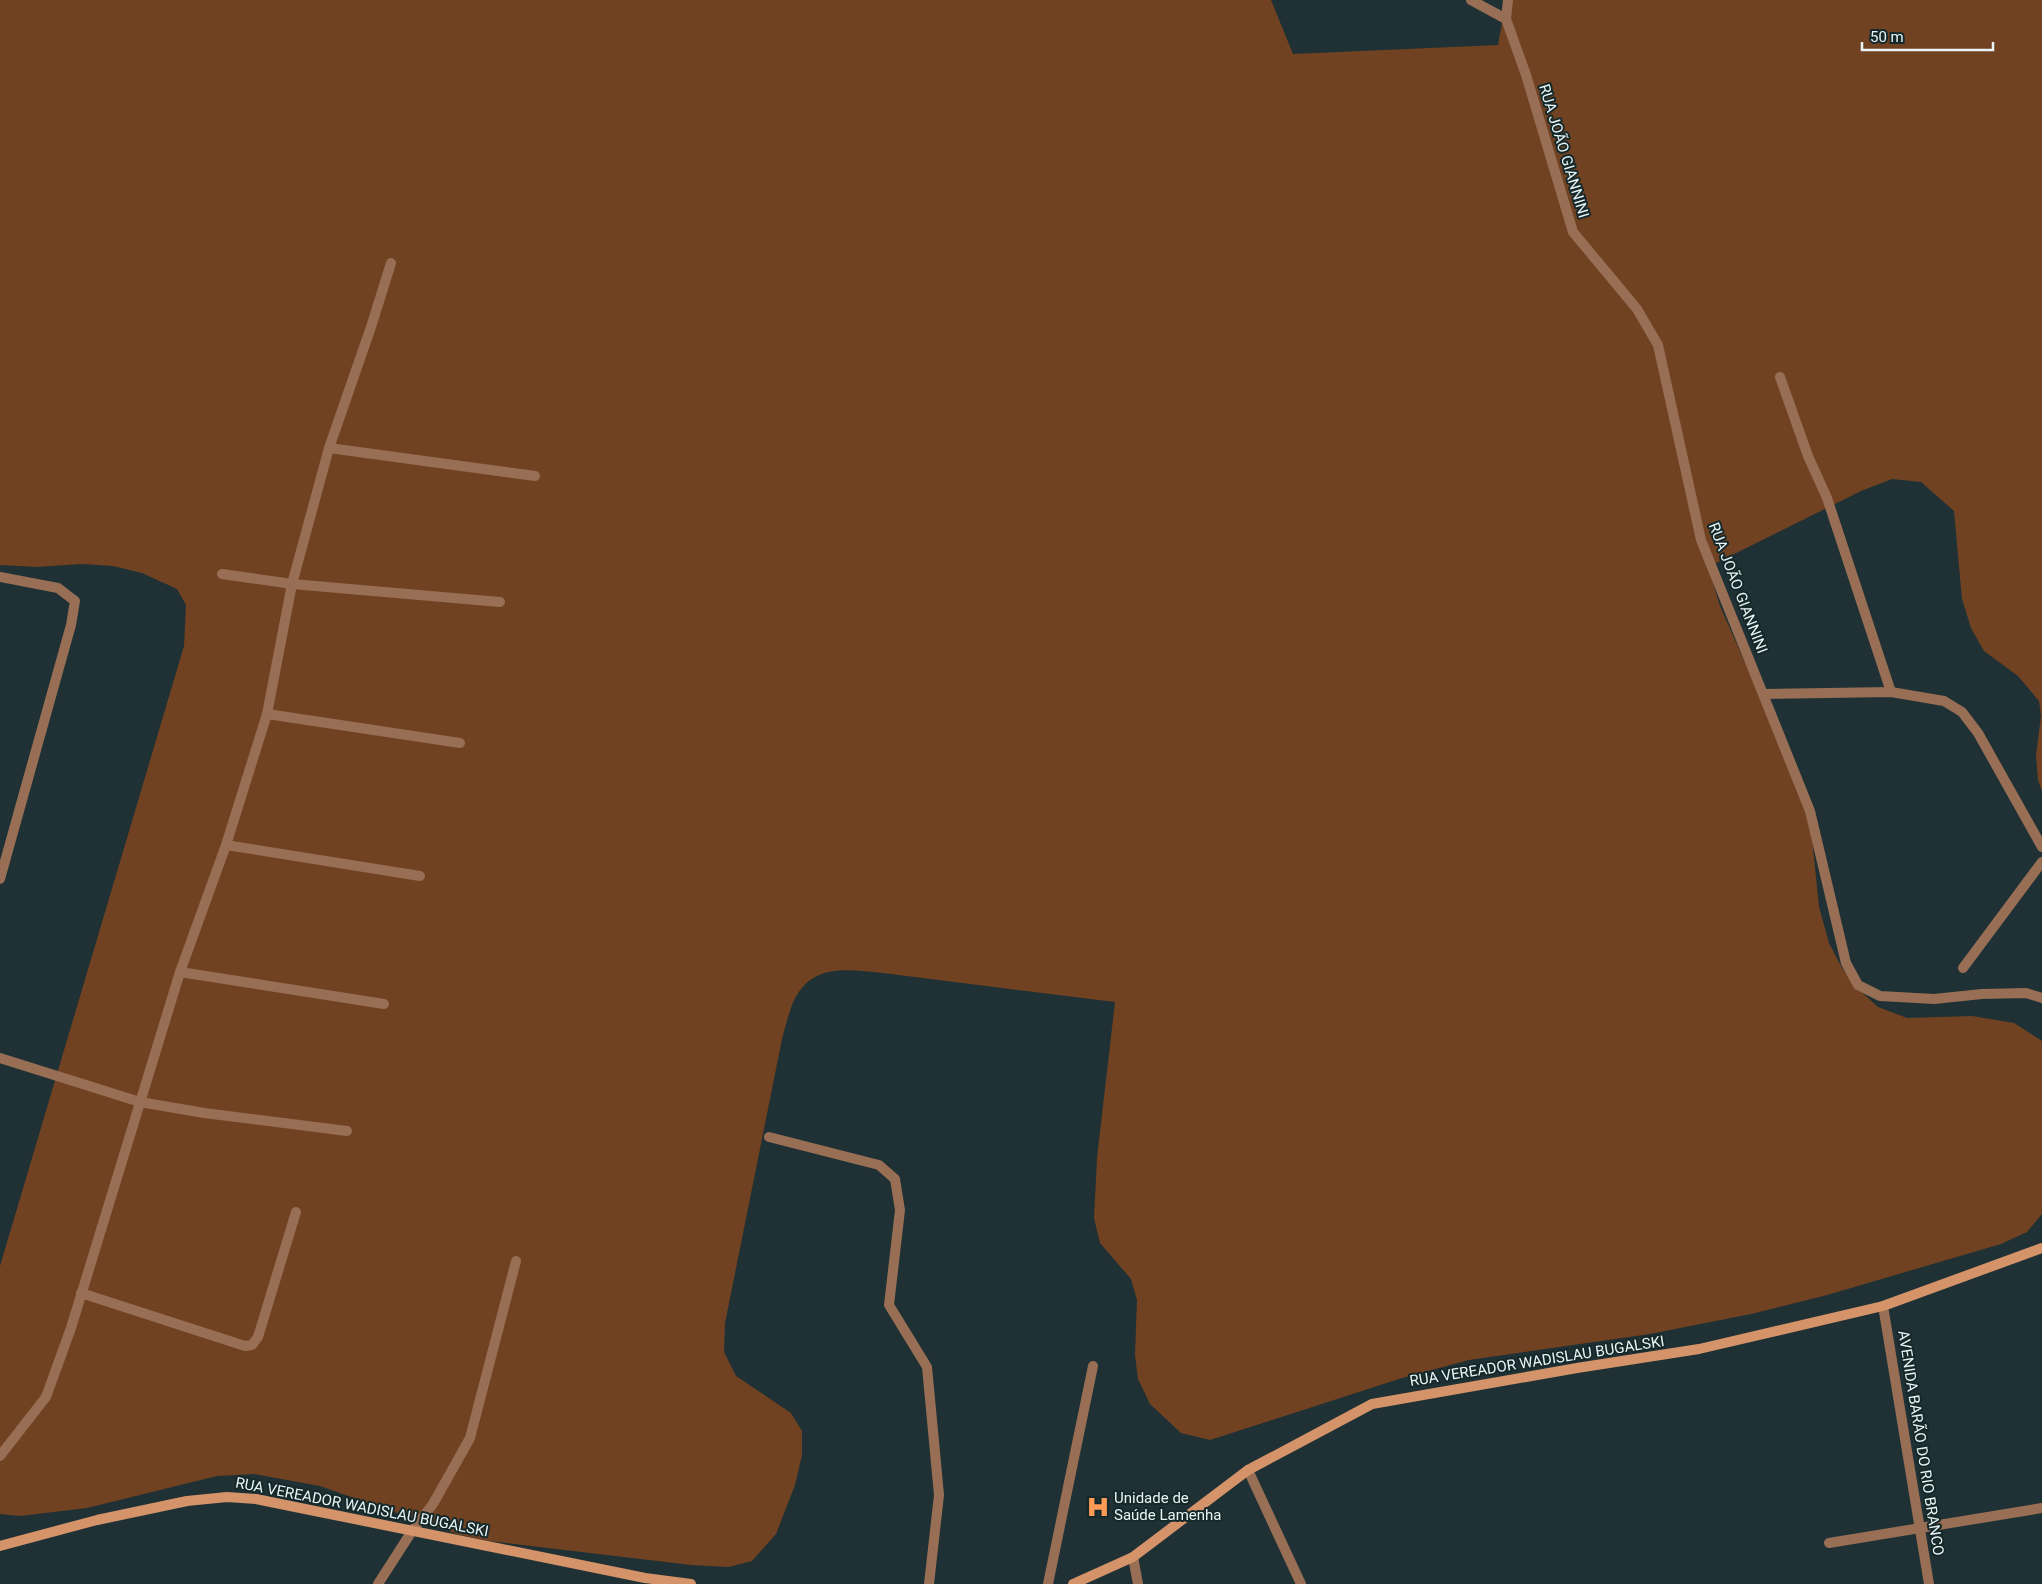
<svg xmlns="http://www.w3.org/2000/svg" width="2042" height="1584" viewBox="0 0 2042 1584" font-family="Roboto,sans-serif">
	<rect width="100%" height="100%" fill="#1f3134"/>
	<!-- green -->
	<path fill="#714222" d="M0,0h1271l22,54 205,-9 8,-45h536v791l-4,-11 -2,-25 5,-39 -2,-15 -21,-25 -34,-25 -13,-23 -9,-29 -8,-88 -33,-29 -29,-3 -31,12 -153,76 12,39 89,202 10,99 10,36 13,25 16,21 20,18 29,11 65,-2 42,7 28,18v173l-15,18 -26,12 -174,51 -76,19 -101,20 -181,26 -67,18 -192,62 -29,-7 -31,-29 -12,-25 -3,-24 2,-55 -6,-21 -31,-36 -6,-25 3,-60 18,-156 -232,-29c-38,-4 -74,-10 -91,32 -4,11 -7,23 -10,34l-57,284 -1,29 12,24 55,37 11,18v24l-7,30 -19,49 -24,27 -23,6 -38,-2 -201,-24 -30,-6 -140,-49 -66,-12 -37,2 -130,32 -67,8 -20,-2v-248l184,-620 2,-41 -9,-16 -35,-16 -29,-7 -31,-2 -46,3 -36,-2z"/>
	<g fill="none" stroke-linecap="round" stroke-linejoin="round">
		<!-- lane -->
		<g stroke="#986f55" stroke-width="10">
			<path d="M1780,377l28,79 19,42 64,194"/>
			<path d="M769,1137l110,28 16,14 5,31 -11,95 38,62 12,128 -10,89"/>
			<path d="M81,1293l164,53 7,-1 6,-8 38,-125"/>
			<path d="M412,1531l21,-27 37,-66 46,-177"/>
			<path d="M1048,1584l45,-218"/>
		</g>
		<!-- street -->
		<g stroke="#986f55" stroke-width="10">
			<path d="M1471,0l35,19 20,56 47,157 64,77 21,36 43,195 109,271 36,152 12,22 22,11 54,3 48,-5 44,-1 16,5"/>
			<path d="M1506,19l2,-19"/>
			<path d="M329,448l206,28"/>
			<path d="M222,574l70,10 208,18"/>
			<path d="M0,577l58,11 17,13 -4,24 -71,254"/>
			<path d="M1763,694l128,-2 53,9 18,11 16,21 64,114"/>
			<path d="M267,714l193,29"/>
			<path d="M226,845l194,31"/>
			<path d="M1963,968l79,-106"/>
			<path d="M180,972l204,32"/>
			<path d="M0,1058l140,44 64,11 143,18"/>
			<path d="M1883,1306l46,278"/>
			<path d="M0,1456l46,-59 25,-69 109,-356 46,-127 41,-131 25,-130 37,-136 42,-121 20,-64"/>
			<path d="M1248,1470l53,114"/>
			<path d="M1829,1543l213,-35"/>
			<path d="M1133,1557l5,27"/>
			<path d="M378,1584l34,-53"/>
		</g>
		<!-- secondary -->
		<g stroke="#d59369" stroke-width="10">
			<path d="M0,1546l97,-26 90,-19 40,-4 29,2 54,11 335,68 46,6"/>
			<path d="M1073,1584l60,-27 115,-87 124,-66 205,-36 122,-19 184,-43 159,-58"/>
		</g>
	</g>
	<!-- icons -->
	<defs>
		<symbol id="hospital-bare" viewBox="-9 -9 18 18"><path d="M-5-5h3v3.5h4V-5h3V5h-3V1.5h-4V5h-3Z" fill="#fe9c57" stroke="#15282a" stroke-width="2.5" paint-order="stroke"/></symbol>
	</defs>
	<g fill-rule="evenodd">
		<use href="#hospital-bare" x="1082" y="1491" width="32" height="32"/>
	</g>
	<g text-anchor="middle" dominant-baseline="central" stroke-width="4" stroke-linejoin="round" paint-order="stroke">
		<!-- street labels -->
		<g font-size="15" fill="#e9f4f6" stroke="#15282a">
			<text transform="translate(1564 151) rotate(73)">RUA JOÃO GIANNINI</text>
			<text transform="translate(1738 588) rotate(69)">RUA JOÃO GIANNINI</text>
			<text transform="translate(1537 1361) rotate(-9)">RUA VEREADOR WADISLAU BUGALSKI</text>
			<text transform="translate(1921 1443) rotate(81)">AVENIDA BARÃO DO RIO BRANCO</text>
			<text transform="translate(362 1507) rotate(11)">RUA VEREADOR WADISLAU BUGALSKI</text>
		</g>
		<!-- poi labels -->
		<g font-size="15" fill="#e9f4f6" stroke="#15282a" text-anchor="start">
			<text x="1114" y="1498">Unidade de<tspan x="1114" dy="17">Saúde Lamenha</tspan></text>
		</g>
	</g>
	<!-- scale -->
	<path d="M1862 42v8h131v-8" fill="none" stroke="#e9f4f6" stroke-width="2.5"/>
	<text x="1870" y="42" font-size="15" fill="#e9f4f6" stroke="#15282a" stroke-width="4" paint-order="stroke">50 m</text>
</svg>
